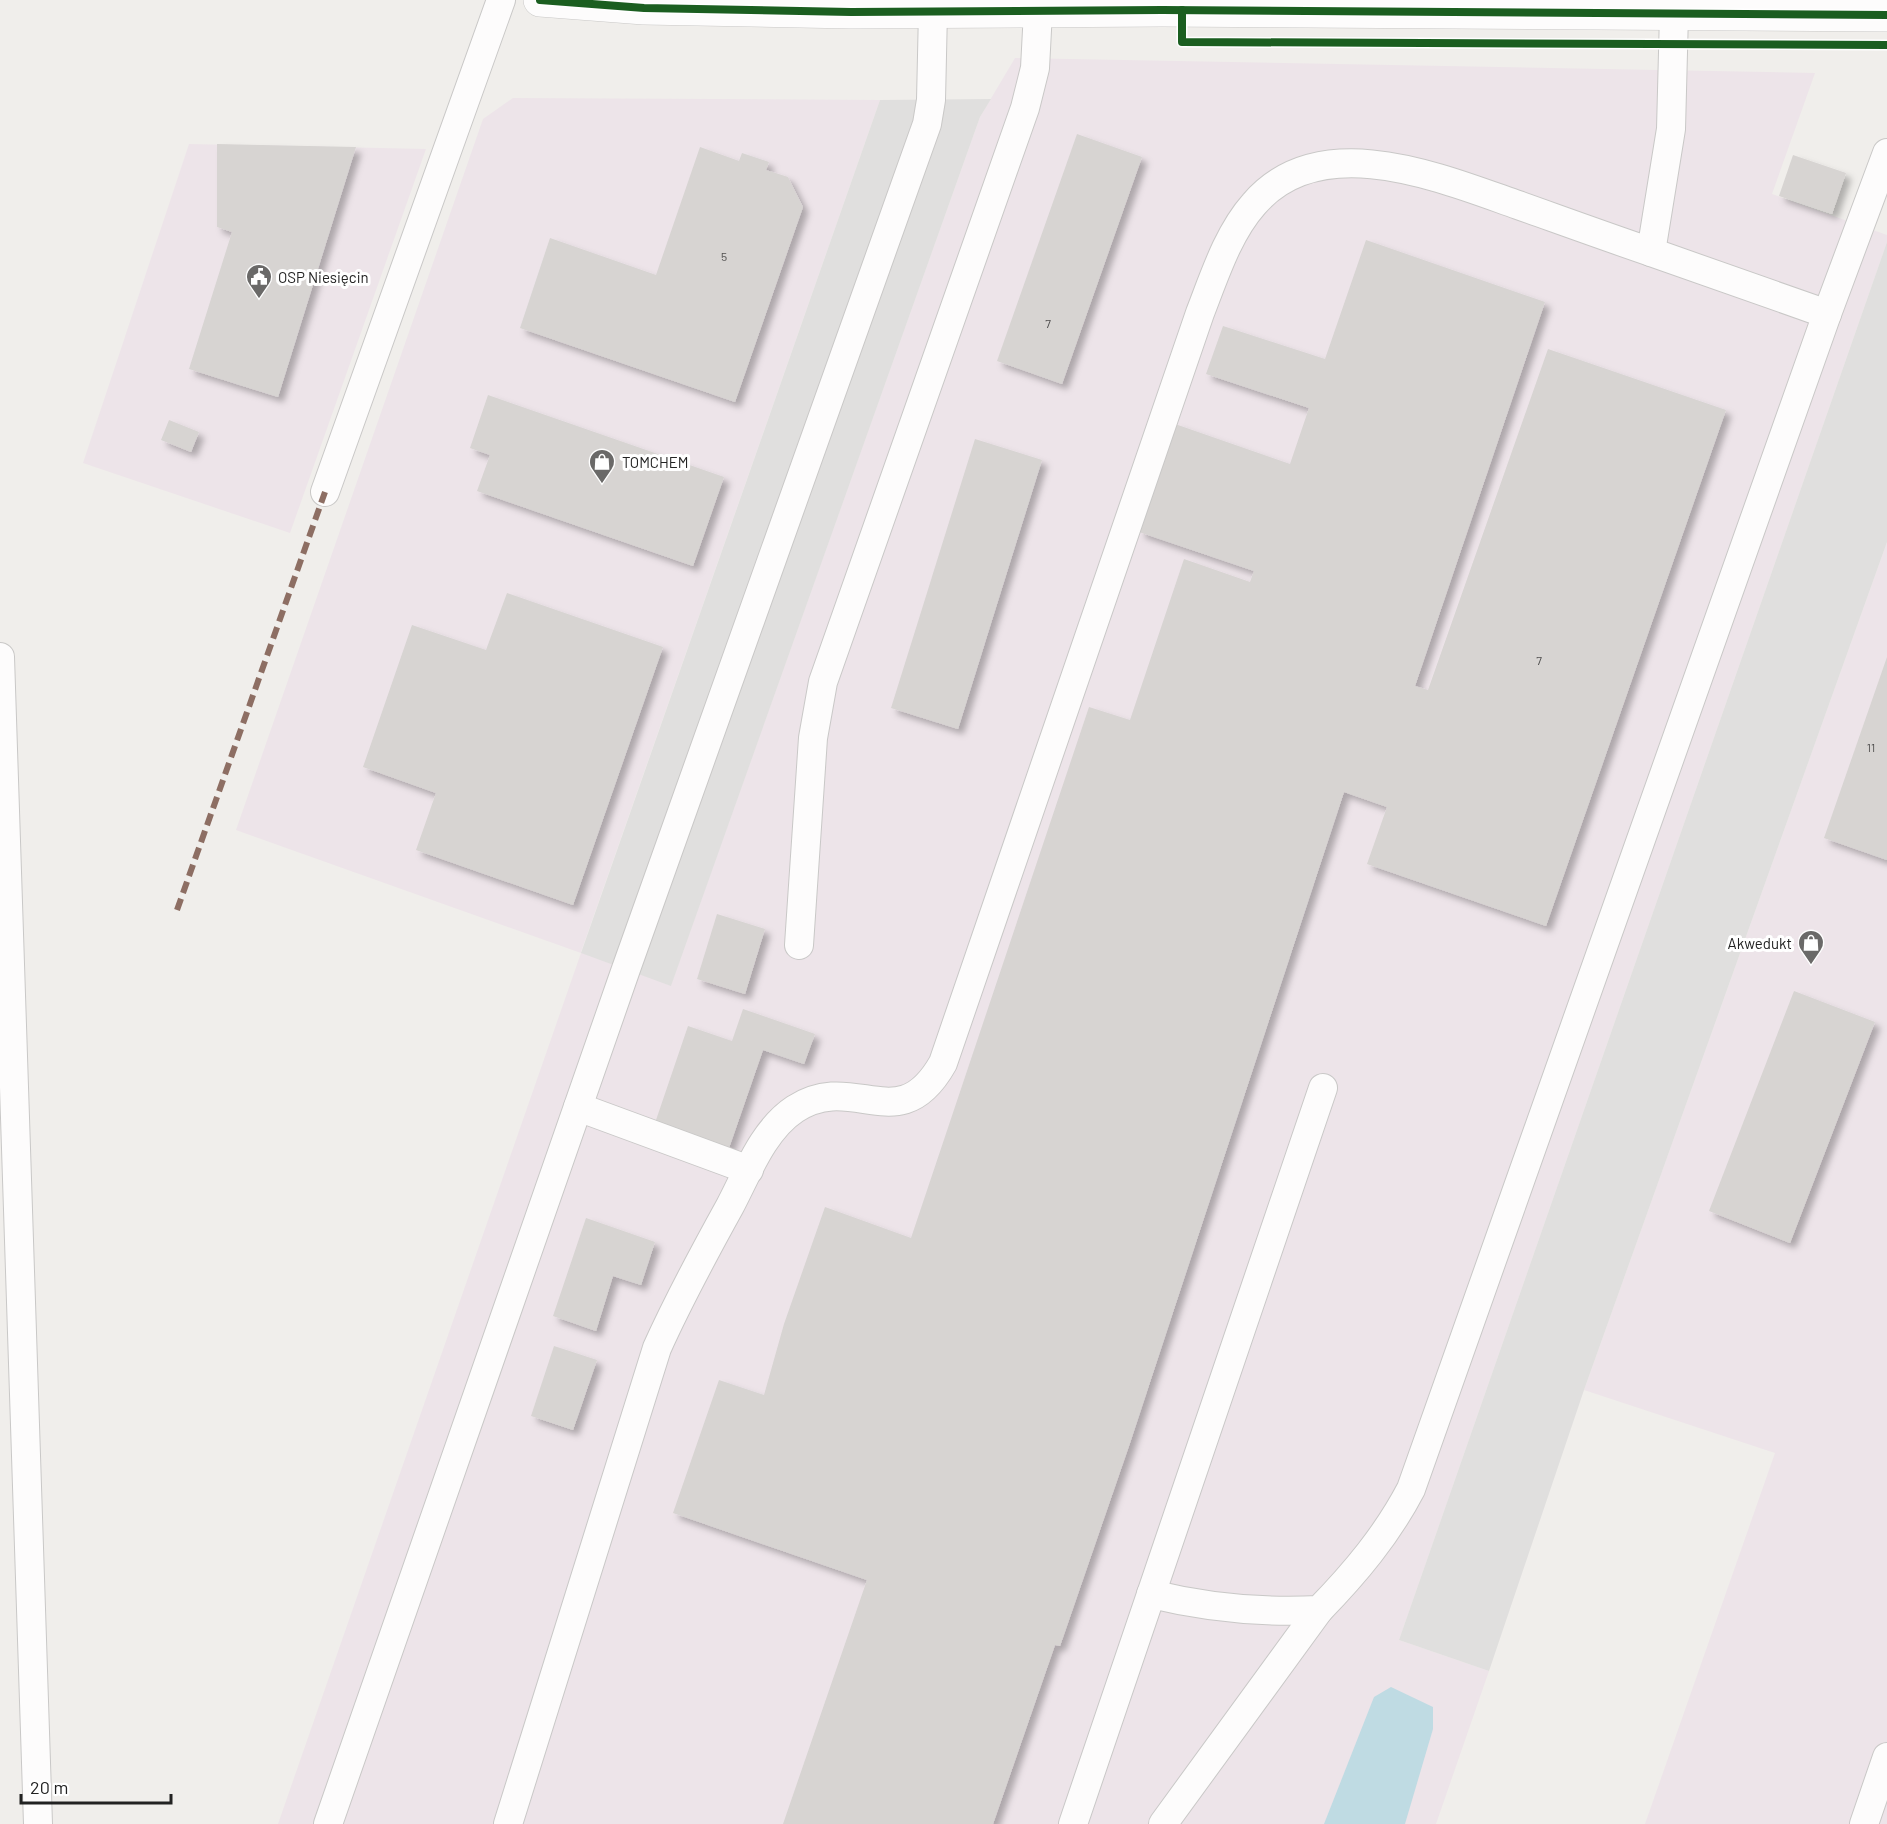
<svg xmlns="http://www.w3.org/2000/svg" width="1887" height="1824" viewBox="0 0 1887 1824" font-family="Barlow,sans-serif">
	<defs>
		<filter id="shadow"><feDropShadow dx="5.5" dy="5.5" stdDeviation="3" flood-color="#0004"/></filter>
	</defs>
	<rect width="100%" height="100%" fill="#f0eeeb"/>
	<!-- industrial -->
	<g fill="#ede4e9">
		<path d="M1015,58l800,15 -43,121 115,41v7l-488,1398 90,31 -53,153h-1158l303,-871 -345,-123 247,-711 30,-21 367,2 -299,852 90,33 309,-868z"/>
		<path d="M189,144l237,5 -136,384 -207,-70z"/>
		<path d="M1887,542v1282h-242l130,-371 -191,-63z"/>
	</g>
	<!-- parking -->
	<g fill="#e0dfde">
		<path d="M991,99l-11,18 -309,869 -90,-33 299,-853z"/>
		<path d="M1887,242v300l-303,848 -95,281 -90,-31z"/>
	</g>
	<!-- water -->
	<path fill="#bfdbe3" d="M1391,1687l42,20v22l-28,95h-81l50,-127z"/>
	<!-- building -->
	<g fill="#d7d4d2" filter="url(#shadow)">
		<path d="M1077,134l65,23 -80,227 -65,-23z"/>
		<path d="M217,144l139,3 -78,250 -89,-28 43,-137 -15,-5z"/>
		<path d="M700,147l39,14 3,-8 27,9 -3,8 22,7 15,30 -68,195 -215,-74 30,-90 106,37z"/>
		<path d="M1793,155l53,18 -14,41 -53,-18z"/>
		<path d="M1366,240l179,62 -130,384 13,4 120,-341 178,61 -180,516 -179,-62 20,-57 -43,-15 -214,651 -70,203 -5,-1 -62,179h-210l84,-244 -194,-67 46,-133 45,15 20,-71 41,-117 86,31 178,-531 41,13 54,-161 66,23 4,-11 -115,-39 36,-108 115,40 19,-56 -103,-34 17,-48 102,33z"/>
		<path d="M488,395l236,82 -31,89 -216,-75 13,-36 -20,-7z"/>
		<path d="M169,420l30,12 -8,20 -30,-12z"/>
		<path d="M975,439l67,21 -84,269 -67,-21z"/>
		<path d="M507,593l156,54 -90,258 -157,-55 20,-57 -73,-26 49,-142 74,25z"/>
		<path d="M1887,657v203l-63,-22z"/>
		<path d="M717,914l48,15 -20,65 -48,-15z"/>
		<path d="M1794,991l81,31 -85,221 -81,-32z"/>
		<path d="M743,1009l72,25 -11,30 -41,-14 -34,98 -74,-25 33,-97 44,15z"/>
		<path d="M586,1218l69,24 -14,43 -28,-9 -17,55 -43,-15z"/>
		<path d="M554,1346l43,14 -24,70 -42,-14z"/>
	</g>
	<g fill="none" stroke-linecap="round" stroke-linejoin="round">
		<defs>
			<g id="service">
				<path d="M1651,252l176,62"/>
				<path d="M325,492l176,-492"/>
				<path d="M0,657l38,1167"/>
				<path d="M799,945l14,-207 10,-56 202,-574 10,-40 3,-57"/>
				<path d="M578,1107l171,63"/>
				<path d="M1151,1594c57,14 110,19 168,16 36,-37 68,-75 92,-121l416,-1175 60,-161"/>
				<path d="M328,1824l298,-855 301,-845 4,-24 2,-89"/>
				<path d="M508,1824l149,-476c22,-49 47,-95 73,-142 17,-32 33,-76 65,-97 60,-39 104,32 148,-46l257,-750c14,-36 28,-80 54,-109 66,-77 187,-26 264,1 45,16 89,32 133,47l20,-123 3,-115"/>
				<path d="M1073,1824l250,-736"/>
				<path d="M1163,1824l156,-214"/>
				<path d="M1864,1824l23,-67"/>
			</g>
			<path id="tertiary" d="M540,0l104,8 207,4 311,-2 725,5"/>
		</defs>
		<!-- service casing -->
		<use href="#service" stroke="#c9c8c7" stroke-width="30"/>
		<!-- tertiary casing -->
		<use href="#tertiary" stroke="#c9c8c7" stroke-width="34"/>
		<!-- service -->
		<use href="#service" stroke="#fdfcfc" stroke-width="28"/>
		<!-- tertiary -->
		<use href="#tertiary" stroke="#fdfcfc" stroke-width="33"/>
		<!-- quiet -->
		<path stroke="#8d6e63" stroke-width="6" stroke-dasharray="12 6" stroke-linecap="butt" d="M177,910l148,-418"/>
		<defs>
			<g id="cycleway">
				<path d="M540,0l104,8 207,4 311,-2 725,5"/>
				<path d="M1182,10v32l705,3"/>
			</g>
		</defs>
		<!-- cycleway casing -->
		<use href="#cycleway" stroke="#fff" stroke-width="11"/>
		<!-- cycleway -->
		<use href="#cycleway" stroke="#1b5e20" stroke-width="8"/>
	</g>
	<!-- icons -->
	<defs>
		<symbol id="civic-pin" viewBox="-11 -11 22 30"><path d="M0 17L-7.5 6A9.5 9.5 0 1 1 7.5 6Z" fill="#6a6968" stroke="#fff"/><path d="M-.6-6.5H3V-4.5H.6V-3L4-1V1h2V6H-6V1h2V-1L-.6-3ZM-1.2 2.5V6h2.4V2.5Z" fill="#fff"/></symbol>
		<symbol id="shop-pin" viewBox="-11 -11 22 30"><path d="M0 17L-7.5 6A9.5 9.5 0 1 1 7.5 6Z" fill="#6a6968" stroke="#fff"/><path d="M-5-2.5h2.3a2.7 3.5 0 0 1 5.4 0H5L5.5 6h-11ZM-1.5-2.5h3a1.5 2.3 0 0 0-3 0Z" fill="#fff"/></symbol>
	</defs>
	<g fill-rule="evenodd">
		<use href="#civic-pin" x="244" y="262" width="30" height="40"/>
		<use href="#shop-pin" x="587" y="447" width="30" height="40"/>
		<use href="#shop-pin" x="1796" y="928" width="30" height="40"/>
	</g>
	<g text-anchor="middle" dominant-baseline="central" stroke-width="6" stroke-linejoin="round" paint-order="stroke">
		<!-- number labels -->
		<g font-size="12" fill="#4f4e4e">
			<text x="724" y="256">5</text>
			<text x="1048" y="323">7</text>
			<text x="1539" y="660">7</text>
			<text x="1871" y="747">11</text>
		</g>
		<!-- poi labels -->
		<g font-size="15" fill="#222" stroke="#fff" text-anchor="start">
			<text x="278" y="277">OSP Niesięcin</text>
			<text x="622" y="462">TOMCHEM</text>
			<text x="1792" y="943" text-anchor="end">Akwedukt</text>
		</g>
	</g>
	<!-- scale -->
	<path d="M21 1794v9h150v-9" fill="none" stroke="#222222" stroke-width="3"/>
	<text x="30" y="1794" font-size="18" fill="#222222" stroke="#ffffff" stroke-width="4.5" paint-order="stroke">20 m</text>
</svg>
